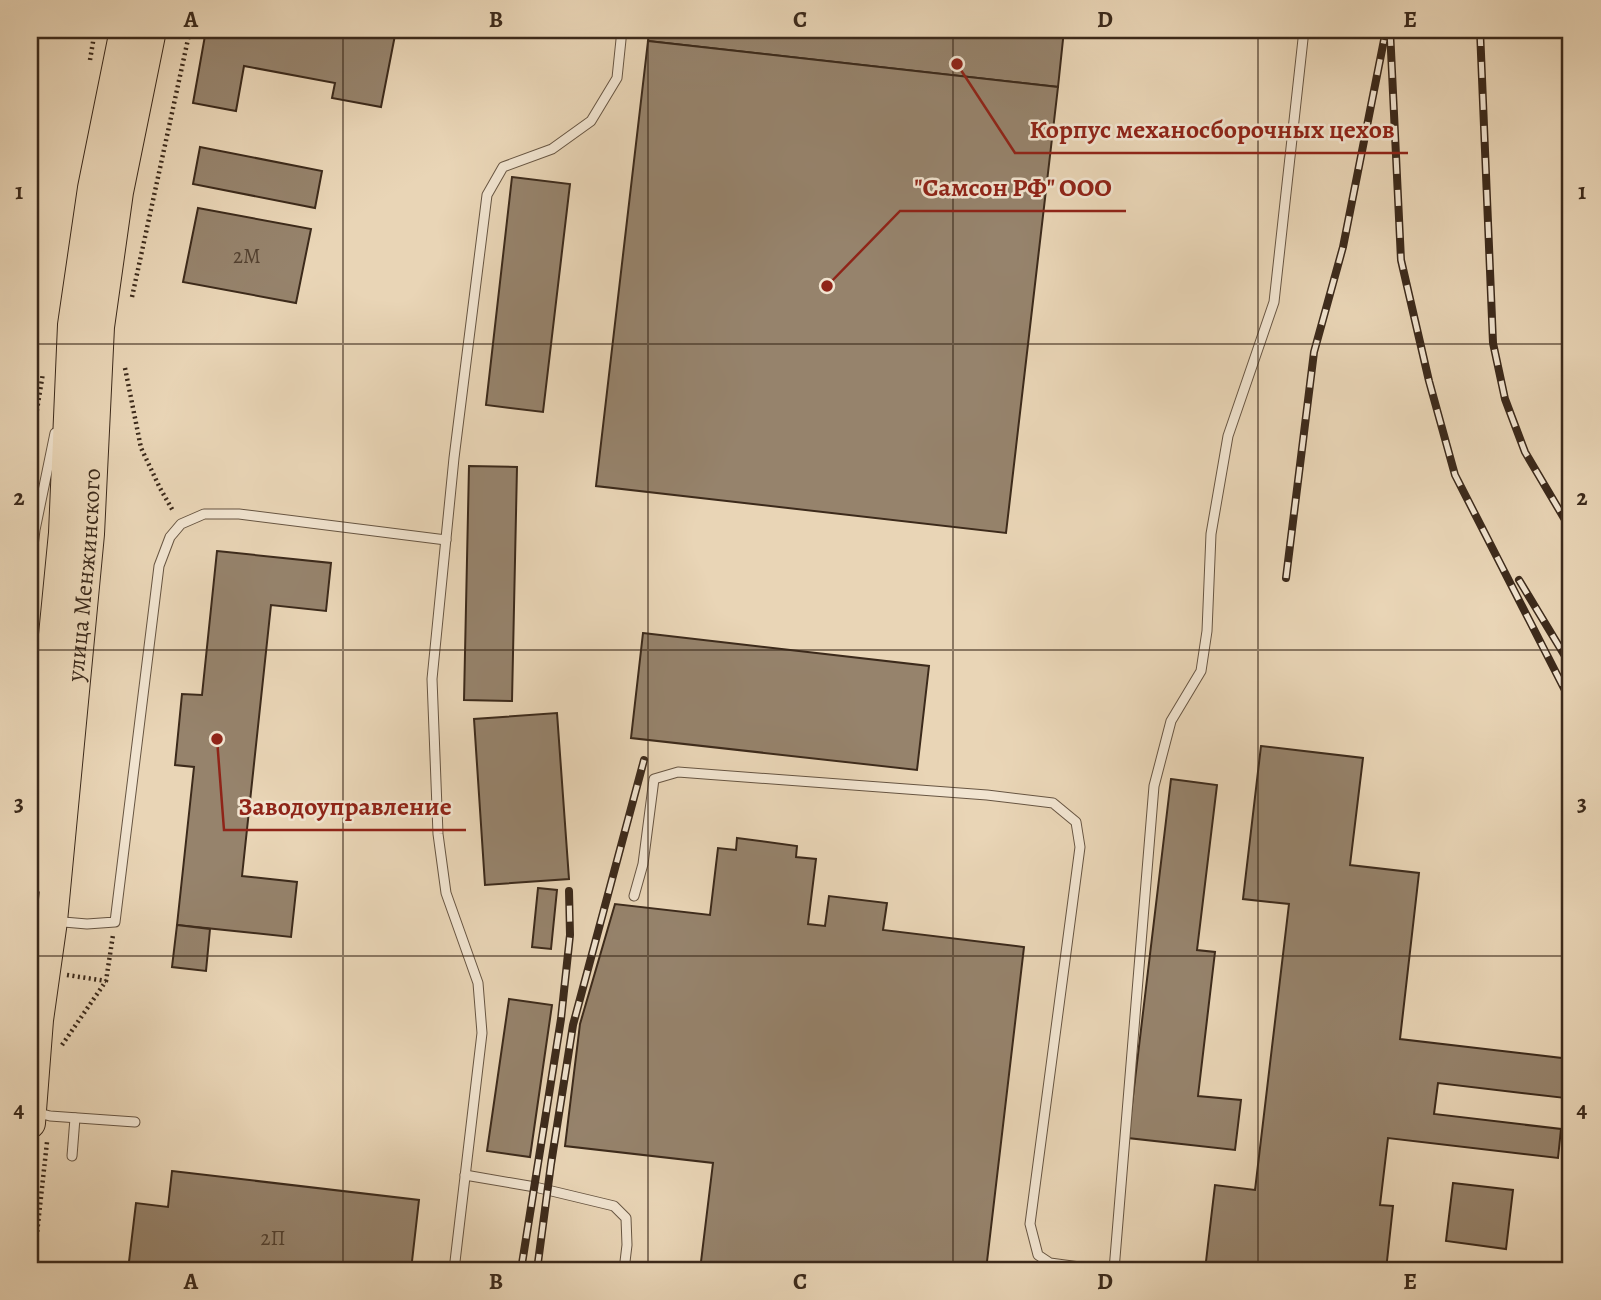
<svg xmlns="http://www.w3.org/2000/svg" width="1601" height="1300" viewBox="0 0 1601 1300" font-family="Alegreya,serif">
	<rect width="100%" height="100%" fill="#e9d5b6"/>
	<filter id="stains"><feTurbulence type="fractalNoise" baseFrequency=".00286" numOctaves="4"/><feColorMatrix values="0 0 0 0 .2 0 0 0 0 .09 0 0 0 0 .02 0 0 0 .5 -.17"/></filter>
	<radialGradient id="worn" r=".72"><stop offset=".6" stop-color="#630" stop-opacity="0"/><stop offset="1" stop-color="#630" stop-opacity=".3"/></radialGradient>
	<!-- building -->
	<g fill="#96836c" stroke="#3c2a1b" stroke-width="2">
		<path d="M206,30h190l-15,77 -49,-9 3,-15 -91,-17 -8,45 -43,-8z"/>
		<path d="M650,30h414l-6,57 -410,-46z"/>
		<path d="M648,41l410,46 -52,446 -410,-47z"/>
		<path d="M200,147l122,24 -7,37 -122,-24z"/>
		<path d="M512,177l58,7 -27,228 -57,-7z"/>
		<path d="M198,208l113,21 -15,74 -113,-21z"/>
		<path d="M469,466l48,1 -5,234 -48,-1z"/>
		<path d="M217,551l114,12 -5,48 -55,-6 -29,271 55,6 -6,55 -114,-12 17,-158 -19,-2 7,-71 20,1z"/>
		<path d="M643,633l286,33 -12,104 -286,-32z"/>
		<path d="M557,713l12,166 -84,6 -11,-166z"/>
		<path d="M1261,746l102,12 -13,107 69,8 -19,166 170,20 -5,39 -127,-15 -4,31 127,15 -3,29 -170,-20 -8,67 13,1 -7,64h-181l10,-85 40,5 34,-286 -46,-5z"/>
		<path d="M1171,779l46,6 -20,165 18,2 -17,144 43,4 -6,50 -107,-12z"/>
		<path d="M737,838l60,8 -1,11 20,2 -8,65 17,2 4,-30 58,7 -4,27 141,17 -38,323h-286l13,-107 -148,-17 15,-122 35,-120 95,11 8,-67 18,2z"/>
		<path d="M538,888l19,2 -6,59 -19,-2z"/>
		<path d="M177,925l33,4 -4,42 -34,-4z"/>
		<path d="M509,999l43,6 -22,152 -43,-6z"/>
		<path d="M172,1171l247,29 -8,70h-283l8,-67 32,4z"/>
		<path d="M1453,1183l60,7 -7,59 -60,-8z"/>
	</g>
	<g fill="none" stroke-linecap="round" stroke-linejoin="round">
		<defs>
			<g id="lane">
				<path d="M30,570l5,-40 20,-97"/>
				<path d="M634,896l9,-32 11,-85 24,-7 309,23 66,8 23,19 4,25 -50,377 8,31 12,8 37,5 4,2"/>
				<path d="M30,913l22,8 35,3 28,-2 44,-356 11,-29 11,-13 23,-10h35l207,26"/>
				<path d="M35,1112l15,4 85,6"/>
				<path d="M72,1156l3,-38"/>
				<path d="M465,1175l70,12 79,19 12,12 1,27 -3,25"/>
				<path d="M454,1270l28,-237 -4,-50 -32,-90 -8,-59 -6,-155 22,-221 33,-263 16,-28 49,-18 39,-28 26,-43 5,-48"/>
				<path d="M1114,1270l40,-484 17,-65 30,-50 6,-40 4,-97 17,-98 46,-134 30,-272"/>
			</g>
			<g id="primary">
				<path d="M30,880l34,-347 9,-208 20,-137 32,-158"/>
				<path id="s1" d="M30,1123l8,-103 14,-99 37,-387 10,-207 19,-135 33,-162"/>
			</g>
		</defs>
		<!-- lane casing -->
		<use href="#lane" stroke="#675542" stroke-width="11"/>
		<!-- primary casing -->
		<use href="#primary" stroke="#3c2a1b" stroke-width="32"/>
		<!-- path -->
		<g stroke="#3c2a1b" stroke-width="4.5" stroke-dasharray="2 3.5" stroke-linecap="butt">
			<path d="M90,60l5,-30"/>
			<path d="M132,297l58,-267"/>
			<path d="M125,368l16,80 19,40 13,23"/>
			<path d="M30,443l3,-9 10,-61"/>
			<path d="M67,975l39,6"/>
			<path d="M62,1045l44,-64 7,-46"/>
			<path d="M33,1270l14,-128"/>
		</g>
		<!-- lane -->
		<use href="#lane" stroke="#f1e4d0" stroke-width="9"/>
		<!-- primary -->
		<use href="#primary" stroke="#e9d5b6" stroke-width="30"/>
		<defs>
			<g id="rail">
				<path d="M1390,30l11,230 28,121 26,94 116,227"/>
				<path d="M1480,30l13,313 12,56 20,53 46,78"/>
				<path d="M30,44l2,-14"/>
				<path d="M1286,578l28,-226 29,-105 41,-207"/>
				<path d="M1519,580l52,86"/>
				<path d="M521,1270l40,-251 9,-84 -1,-44"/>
				<path d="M537,1270l14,-106 22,-139 71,-265"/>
			</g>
		</defs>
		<!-- rail casing -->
		<use href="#rail" stroke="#3c2a1b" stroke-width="8"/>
		<!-- rail -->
		<use href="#rail" stroke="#f1e4d0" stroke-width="5" stroke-dasharray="16" stroke-linecap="butt"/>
	</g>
	<!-- grid -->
	<path fill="none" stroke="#3c2a1b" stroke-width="2" stroke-opacity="0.55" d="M343,30v1240M648,30v1240M953,30v1240M1258,30v1240M30,344h1541M30,650h1541M30,956h1541"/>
	<g text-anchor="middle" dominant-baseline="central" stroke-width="5" stroke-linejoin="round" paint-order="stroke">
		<!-- number labels -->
		<g font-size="21" fill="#52402f">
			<text x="247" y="256">2М</text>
			<text x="273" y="1238">2П</text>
		</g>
		<!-- street labels -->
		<g font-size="24" fill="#3c2a1b" stroke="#f1e4d0">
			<text stroke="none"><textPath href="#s1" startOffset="551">улица Менжинского</textPath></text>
		</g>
	</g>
	<!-- callouts -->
	<path fill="none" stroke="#8f2418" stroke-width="2.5" d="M957 64L1015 153H1408M827 286L900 211H1126M217 739L224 830H466"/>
	<g fill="#8f2418" stroke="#f1e4d0" stroke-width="2.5">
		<circle cx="957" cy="64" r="7"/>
		<circle cx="827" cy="286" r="7"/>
		<circle cx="217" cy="739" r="7"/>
	</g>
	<g font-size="26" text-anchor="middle" font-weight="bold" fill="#8f2418" stroke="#f1e4d0" stroke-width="5" stroke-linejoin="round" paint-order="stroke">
		<text x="1212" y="138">Корпус механосборочных цехов</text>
		<text x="1013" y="196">"Самсон РФ" ООО</text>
		<text x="345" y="815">Заводоуправление</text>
	</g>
	<!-- margin -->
	<rect width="1601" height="1300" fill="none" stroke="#e9d5b6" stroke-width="77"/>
	<rect x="38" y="38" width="1524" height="1224" fill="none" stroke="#3c2a1b" stroke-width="2.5"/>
	<g font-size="23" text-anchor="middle" font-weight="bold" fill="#3c2a1b">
		<text x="191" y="27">A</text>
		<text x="496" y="27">B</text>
		<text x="800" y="27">C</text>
		<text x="1105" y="27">D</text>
		<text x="1410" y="27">E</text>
		<text x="19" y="199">1</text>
		<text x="1582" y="199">1</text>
		<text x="19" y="505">2</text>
		<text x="1582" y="505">2</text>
		<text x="19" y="811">3</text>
		<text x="1582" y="811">3</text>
		<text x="19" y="1117">4</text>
		<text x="1582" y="1117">4</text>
		<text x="191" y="1289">A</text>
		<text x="496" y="1289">B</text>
		<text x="800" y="1289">C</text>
		<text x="1105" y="1289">D</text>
		<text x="1410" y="1289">E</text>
	</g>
	<rect width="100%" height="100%" filter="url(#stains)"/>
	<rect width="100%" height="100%" fill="url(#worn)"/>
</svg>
